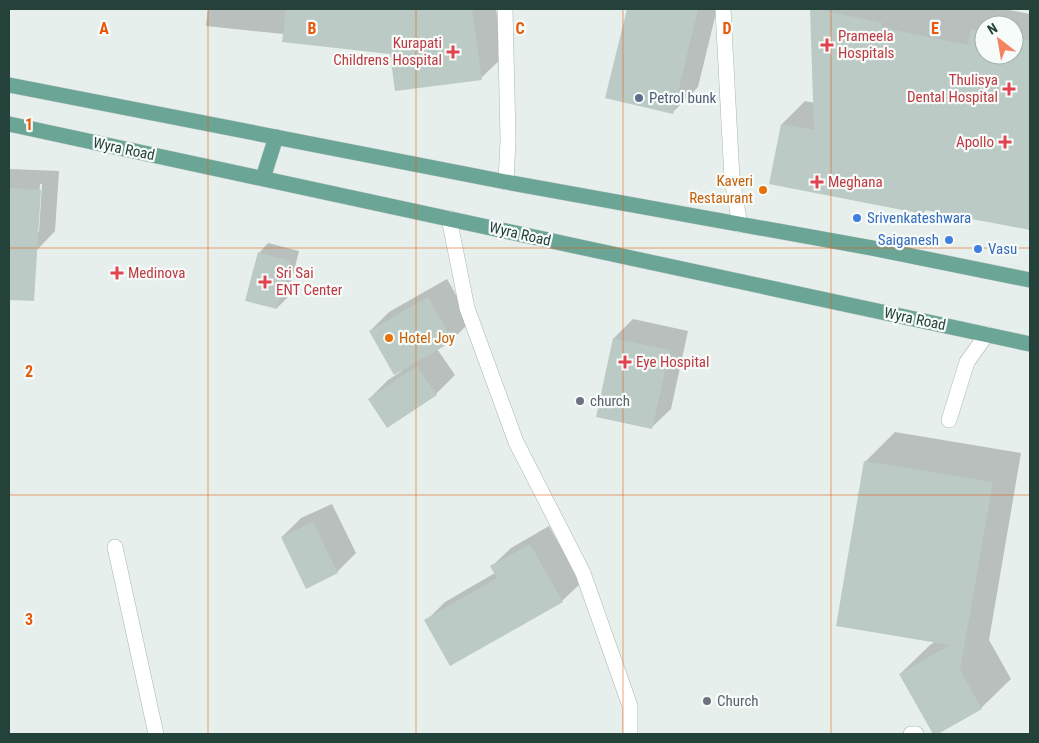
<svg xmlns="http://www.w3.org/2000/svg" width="1039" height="743" viewBox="0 0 1039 743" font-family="'Roboto Condensed',sans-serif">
	<rect width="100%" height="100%" fill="#e6efeb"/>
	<!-- shadow -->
	<g fill="#0003" fill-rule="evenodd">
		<path d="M208,9h288l7,48 -22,21 -90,-25 -107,-19 -78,-8z"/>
		<path d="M628,9h89l-19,78 -26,26 -65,-15z"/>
		<path d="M811,9h193l26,5v213l-1,2 -102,-20 -4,4 -141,-89 23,-23 10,2zM984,25h30v30h-30z"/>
		<path d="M9,169l50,2 -4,60 -18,19 -28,-1zM40,184h2l-3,48h-2z"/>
		<path d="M268,243l31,8 -12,47 -10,10 -18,-55z"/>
		<path d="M447,279l24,42 -19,19 -15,9 18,26 -19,19 -67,5 19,-19 14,-9 -32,-40 19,-19z"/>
		<path d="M633,319l55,12 -17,78 -19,18 -38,-89z"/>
		<path d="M895,432l126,21 -32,187 22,39 -30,29 -45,26 -36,-60 30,-29 6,-4 -99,-16 29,-164z"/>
		<path d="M332,504l24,49 -19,19 -55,-35 19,-19z"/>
		<path d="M549,526l32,57 -19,18 -136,20 19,-19 50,-29 -3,-7 19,-18z"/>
	</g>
	<!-- building -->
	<g fill="#bbcac4">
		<path d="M286,9h186l10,71 -87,11 -5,-37 -108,-12z"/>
		<path d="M627,9h71l-25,105 -68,-16z"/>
		<path d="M810,9h8l64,14 -1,4 87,18 3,-16 13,3v23h30v-17l16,3v189l-106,-20 -1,4 -154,-30 12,-60 33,6z"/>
		<path d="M9,188l32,2 -7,111 -25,-1z"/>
		<path d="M258,252l32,9 -13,48 -32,-8z"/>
		<path d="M428,297l25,44 -59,34 -25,-44z"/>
		<path d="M613,338l57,12 -18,79 -56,-12z"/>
		<path d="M417,366l20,29 -50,33 -19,-29z"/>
		<path d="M864,461l129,21 -33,188 22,39 -44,25h-5l-34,-60 51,-29 -114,-19z"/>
		<path d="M313,522l25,51 -32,16 -25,-52z"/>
		<path d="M530,544l33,58 -113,64 -26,-46 73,-42 -7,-12z"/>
	</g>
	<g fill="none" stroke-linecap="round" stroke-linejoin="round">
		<defs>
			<g id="minor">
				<path d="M505,9l3,130 -2,43"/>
				<path d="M723,9l9,170 8,46"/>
				<path d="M449,218l18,90 49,134 67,131 47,133v28"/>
				<path d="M949,420l18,-58 20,-28"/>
				<path d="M115,547l41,187"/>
				<path d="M911,734h5"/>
			</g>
			<g id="major">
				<path d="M9,85l497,97 366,66 158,32"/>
				<path d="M9,124c341,72 681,146 1021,220"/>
				<path d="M263,178l13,-41"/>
			</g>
		</defs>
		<!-- minor casing -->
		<use href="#minor" stroke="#a8b8b2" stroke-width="16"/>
		<!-- major casing -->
		<use href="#major" stroke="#c2cac8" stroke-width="16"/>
		<!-- minor -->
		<use href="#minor" stroke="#fff" stroke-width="15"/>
		<!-- major -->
		<use href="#major" stroke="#6aa596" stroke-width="15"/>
	</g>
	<!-- grid -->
	<path fill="none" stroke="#e8590c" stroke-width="1" stroke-opacity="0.55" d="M208,9v725M416,9v725M623,9v725M831,9v725M9,248h1021M9,495h1021"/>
	<!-- markers -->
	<g fill="#e0444e" stroke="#f7fbf9" stroke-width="2">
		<path d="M824.5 37.5h5v5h5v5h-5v5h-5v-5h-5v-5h5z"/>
		<path d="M450.5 44.5h5v5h5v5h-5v5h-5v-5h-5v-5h5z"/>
		<path d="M1006.5 81.5h5v5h5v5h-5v5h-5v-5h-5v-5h5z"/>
		<path d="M1002.5 134.5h5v5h5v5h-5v5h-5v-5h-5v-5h5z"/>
		<path d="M814.5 174.5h5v5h5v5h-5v5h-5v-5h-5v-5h5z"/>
		<path d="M114.5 265.5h5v5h5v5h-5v5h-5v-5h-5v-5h5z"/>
		<path d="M262.5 274.5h5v5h5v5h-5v5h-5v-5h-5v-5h5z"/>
		<path d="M622.5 354.5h5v5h5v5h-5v5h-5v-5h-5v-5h5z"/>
	</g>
	<circle fill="#5c6f8a" stroke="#f7fbf9" stroke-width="2" cx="639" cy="98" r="5"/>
	<g fill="#e8710a" stroke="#f7fbf9" stroke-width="2">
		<circle cx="763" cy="190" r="5"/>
		<circle cx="389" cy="338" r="5"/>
	</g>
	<g fill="#3f7fe0" stroke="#f7fbf9" stroke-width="2">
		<circle cx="857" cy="218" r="5"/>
		<circle cx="949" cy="240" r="5"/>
		<circle cx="978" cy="249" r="5"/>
	</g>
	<g fill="#6b7280" stroke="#f7fbf9" stroke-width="2">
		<circle cx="580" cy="401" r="5"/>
		<circle cx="707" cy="701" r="5"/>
	</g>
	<g text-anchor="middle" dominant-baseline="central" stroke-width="4.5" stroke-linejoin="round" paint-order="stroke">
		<!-- health labels -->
		<g font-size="15" fill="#be3a42" stroke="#f7fbf9" text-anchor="start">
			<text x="838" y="36">Prameela<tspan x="838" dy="17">Hospitals</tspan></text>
			<text x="442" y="43" text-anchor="end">Kurapati<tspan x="442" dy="17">Childrens Hospital</tspan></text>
			<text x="998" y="80" text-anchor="end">Thulisya<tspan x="998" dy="17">Dental Hospital</tspan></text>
			<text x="994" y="142" text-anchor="end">Apollo</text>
			<text x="828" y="182">Meghana</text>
			<text x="128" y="273">Medinova</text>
			<text x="276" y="273">Sri Sai<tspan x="276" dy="17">ENT Center</tspan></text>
			<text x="636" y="362">Eye Hospital</text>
		</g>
		<!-- service labels -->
		<g font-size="15" fill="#4e5e75" stroke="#f7fbf9" text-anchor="start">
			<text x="649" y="98">Petrol bunk</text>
		</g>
		<!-- street labels -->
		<g font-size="15" fill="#24423a" stroke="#f7fbf9">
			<text transform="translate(124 149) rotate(12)">Wyra Road</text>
			<text transform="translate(520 234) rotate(13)">Wyra Road</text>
			<text transform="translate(915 319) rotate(12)">Wyra Road</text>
		</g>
		<!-- food labels -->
		<g font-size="15" fill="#c56008" stroke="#f7fbf9" text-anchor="end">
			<text x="753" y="181">Kaveri<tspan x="753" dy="17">Restaurant</tspan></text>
			<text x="399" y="338" text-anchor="start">Hotel Joy</text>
		</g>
		<!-- shop labels -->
		<g font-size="15" fill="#366cbe" stroke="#f7fbf9" text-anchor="start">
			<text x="867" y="218">Srivenkateshwara</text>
			<text x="939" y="240" text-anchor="end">Saiganesh</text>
			<text x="988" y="249">Vasu</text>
		</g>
		<!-- worship labels -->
		<g font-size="15" fill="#5b616d" stroke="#f7fbf9" text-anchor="start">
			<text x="590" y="401">church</text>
			<text x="717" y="701">Church</text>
		</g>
	</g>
	<g font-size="16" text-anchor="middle" font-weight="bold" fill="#e8590c" stroke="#f7fbf9" stroke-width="4.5" stroke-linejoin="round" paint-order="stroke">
		<text x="104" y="34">A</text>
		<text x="312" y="34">B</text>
		<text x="520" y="34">C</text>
		<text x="727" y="34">D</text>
		<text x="935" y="34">E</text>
		<text x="29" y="130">1</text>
		<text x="29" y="377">2</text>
		<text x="29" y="625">3</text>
	</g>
	<!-- border -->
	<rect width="1039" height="743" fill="none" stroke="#24423a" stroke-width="20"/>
	<!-- north arrow -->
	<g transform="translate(999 40) rotate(329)"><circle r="24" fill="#f7fbf9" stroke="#a3b1ad"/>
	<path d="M0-4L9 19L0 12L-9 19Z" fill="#f4845f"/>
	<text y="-8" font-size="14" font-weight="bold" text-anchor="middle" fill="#24423a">N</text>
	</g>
</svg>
